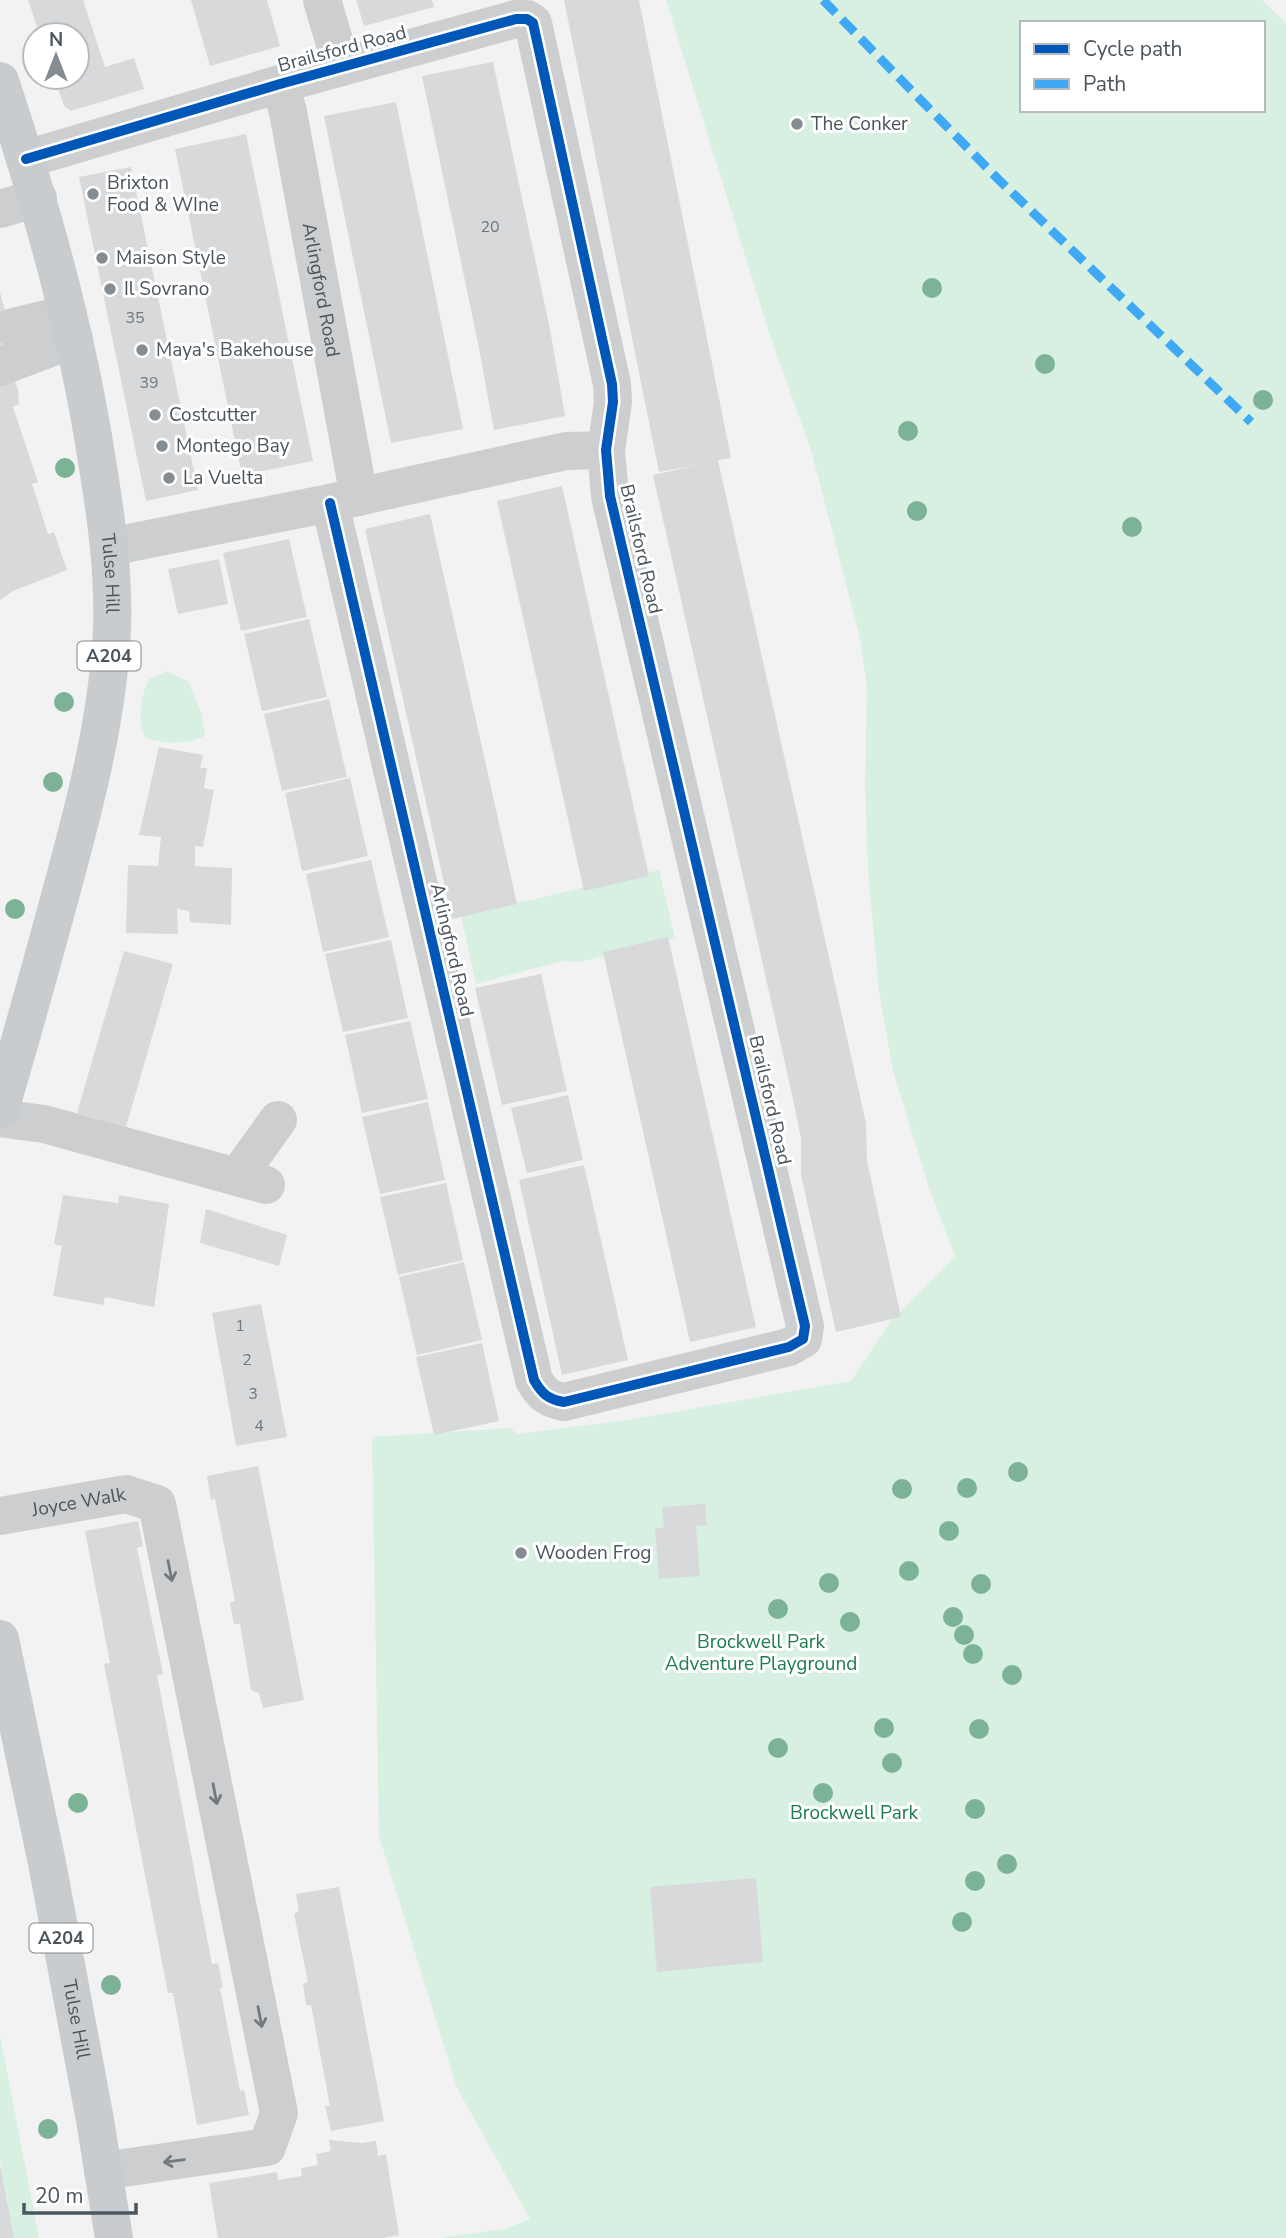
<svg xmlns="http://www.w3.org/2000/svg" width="1286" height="2238" viewBox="0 0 1286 2238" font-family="'Nunito Sans',sans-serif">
	<rect width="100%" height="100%" fill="#f2f2f2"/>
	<!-- green -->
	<g fill="#d8f0e1" fill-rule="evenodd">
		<path d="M666,0h596l24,23v2215h-848l66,-9 26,-10 -73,-131 -78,-252 -7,-399 139,-9 5,6 111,-14 224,-39 39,-59 65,-66 -26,-68 -36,-117 -14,-79 -11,-121 -3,-88 2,-96 -7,-49 -49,-188 -42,-117zM1022,23h241v87h-241z"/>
		<path d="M167,671l22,11 13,33 3,21c-21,9 -38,8 -60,2 -8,-20 -5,-39 4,-59z"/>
		<path d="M659,870l16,68 -95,24 -17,-1 -87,23 -15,-68z"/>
		<path d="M0,2035l39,203h-25l-14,-78z"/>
	</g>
	<!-- building -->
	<g fill="#d8d9db">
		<path d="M28,0h55l22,67 29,-9 10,31 -73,22 -7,-5 -10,-29h23v-42h-37z"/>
		<path d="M191,0h76l13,46 -70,20z"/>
		<path d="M356,0h76l2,7 -70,19z"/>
		<path d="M564,0h75l92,458 -13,2 148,663 1,38 34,156 -65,15 -35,-157v-37l-8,-39 -140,-624 44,-10 -38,7z"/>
		<path d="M493,62l57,267 15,87 -71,14 -16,-87 -56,-267z"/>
		<path d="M396,102l67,327 -72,14 -67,-327z"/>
		<path d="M246,134l67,327 -71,14 -67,-326z"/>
		<path d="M131,167l67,323 -52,11 -67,-324z"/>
		<path d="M0,292l15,57 -15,4z"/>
		<path d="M0,375l13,2 5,12 1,15 -6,3 25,75 -6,2 16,50 6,-2 13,38 -54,21 -13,9z"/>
		<path d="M562,486l87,390 -65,15 -87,-390z"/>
		<path d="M430,514l87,390 -65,15 -87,-390z"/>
		<path d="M289,539l18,78 -66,14 -18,-78z"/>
		<path d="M219,559l9,45 -50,10 -10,-45z"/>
		<path d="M309,619l18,78 -65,14 -18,-77z"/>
		<path d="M329,699l18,78 -65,14 -18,-77z"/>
		<path d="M159,747l44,8 -3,13h7l-3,20 10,2 -11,57 -8,-1v20l37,2 -1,57 -41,-3 -1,-11 -12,-2 1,25 -52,-1 2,-68 30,1 3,-29 -22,-2z"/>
		<path d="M350,778l18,78 -66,15 -17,-78z"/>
		<path d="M371,860l18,77 -66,15 -17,-78z"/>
		<path d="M668,937l88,390 -66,15 -87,-390z"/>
		<path d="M391,940l17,78 -65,14 -18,-78z"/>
		<path d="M124,951l49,13 -47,163 -49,-14z"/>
		<path d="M541,974l26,117 -65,14 -27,-117z"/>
		<path d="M410,1021l18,78 -66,14 -17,-78z"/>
		<path d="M568,1095l15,65 -56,13 -16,-65z"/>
		<path d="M428,1102l17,78 -65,14 -18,-77z"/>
		<path d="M584,1165l44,195 -66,15 -43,-195z"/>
		<path d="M446,1183l17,77 -65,15 -18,-78z"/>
		<path d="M63,1195l55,8 1,-8 50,9 -15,103 -49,-10 -2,8 -50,-9 9,-50 -8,-2z"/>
		<path d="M206,1209l81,26 -8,31 -79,-23z"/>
		<path d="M464,1262l18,78 -65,15 -18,-78z"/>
		<path d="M261,1304l26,133 -51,9 -24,-133z"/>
		<path d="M482,1343l17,78 -65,14 -18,-78z"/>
		<path d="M258,1466l46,234 -41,8 -4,-15 -8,-3 -11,-66h-6l-4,-21 5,-2 -20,-102 -4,1 -4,-24z"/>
		<path d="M705,1504l2,21 -11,1 4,50 -41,3 -4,-51h9l-2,-21z"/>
		<path d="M138,1521l5,25 -6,2 26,126 -6,1 55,289 6,-1 5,24 -3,1 20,103 4,-1 5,25 -52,10 -24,-132h-5l-64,-329 6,-1 -25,-132z"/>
		<path d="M756,1878l7,84 -106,10 -7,-85z"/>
		<path d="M339,1887l45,234 -53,10 -6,-25h5l-19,-101h-5l-3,-21 5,-2 -14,-68 5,-3 -3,-17z"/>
		<path d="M329,2140l33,3 14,-2 2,15 8,-2 13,81 -15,3h-166l-9,-55 68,-11 1,8 24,-4 -1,-8 17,-3 -2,-11 15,-3z"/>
		<path d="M0,2168h1l13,70h-14z"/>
	</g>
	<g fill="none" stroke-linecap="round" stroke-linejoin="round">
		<!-- minor -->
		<g stroke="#ccced0" stroke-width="38">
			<path d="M322,0l20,67"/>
			<path id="s1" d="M280,84l8,28 71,385"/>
			<path d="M26,159l254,-75 236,-65h11l6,4 79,361 1,18 -7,48 4,46 195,830 -2,13 -14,8 -225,55c-16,-3 -22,-8 -30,-22l-204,-877"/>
			<path d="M0,209l38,-11"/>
			<path d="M13,327l55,-13"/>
			<path d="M0,367l74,-28"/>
			<path d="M109,547l221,-44 236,-52 40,-1"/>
			<path d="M0,1118l44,6 222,61"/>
			<path d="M237,1177l41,-57"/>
			<path id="s2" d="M0,1516l126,-22 31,10 122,609 -12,34 -164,24"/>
		</g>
		<!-- major -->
		<g stroke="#c8ccce" stroke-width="38">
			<path id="s3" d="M0,81c41,124 77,250 97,380 9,55 17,112 15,168 -4,89 -27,175 -50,260 -20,74 -40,147 -62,220"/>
			<path id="s4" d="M0,1639l47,224 48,257 19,118"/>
		</g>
		<!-- quiet -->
		<path stroke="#3fa9f5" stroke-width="9" stroke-dasharray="18 9" stroke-linecap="butt" d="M823,0l175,179 253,243"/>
		<defs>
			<path id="cycleway" d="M26,159l254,-75 236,-65h11l6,4 79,361 1,18 -7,48 4,46 195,830 -2,13 -14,8 -225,55c-16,-3 -22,-8 -30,-22l-204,-877"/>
		</defs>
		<!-- cycleway casing -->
		<use href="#cycleway" stroke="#fff" stroke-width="15"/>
		<!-- cycleway -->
		<use href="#cycleway" stroke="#0057b8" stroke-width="10"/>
	</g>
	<!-- trees -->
	<g fill="#7cb296">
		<circle cx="932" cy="288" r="10"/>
		<circle cx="1045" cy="364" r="10"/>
		<circle cx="1263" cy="400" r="10"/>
		<circle cx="908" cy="431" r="10"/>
		<circle cx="65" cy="468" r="10"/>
		<circle cx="917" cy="511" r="10"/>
		<circle cx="1132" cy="527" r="10"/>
		<circle cx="64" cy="702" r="10"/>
		<circle cx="53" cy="782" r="10"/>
		<circle cx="15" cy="909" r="10"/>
		<circle cx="1018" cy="1472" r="10"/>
		<circle cx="967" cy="1488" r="10"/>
		<circle cx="902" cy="1489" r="10"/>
		<circle cx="949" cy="1531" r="10"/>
		<circle cx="909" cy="1571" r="10"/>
		<circle cx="829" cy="1583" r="10"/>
		<circle cx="981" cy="1584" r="10"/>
		<circle cx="778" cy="1609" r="10"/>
		<circle cx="953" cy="1617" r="10"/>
		<circle cx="850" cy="1622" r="10"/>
		<circle cx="964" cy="1635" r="10"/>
		<circle cx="973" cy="1654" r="10"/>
		<circle cx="1012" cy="1675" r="10"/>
		<circle cx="884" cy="1728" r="10"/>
		<circle cx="979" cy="1729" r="10"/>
		<circle cx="778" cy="1748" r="10"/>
		<circle cx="892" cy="1763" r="10"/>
		<circle cx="823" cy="1793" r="10"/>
		<circle cx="78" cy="1803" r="10"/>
		<circle cx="975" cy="1809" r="10"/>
		<circle cx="1007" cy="1864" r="10"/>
		<circle cx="975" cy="1881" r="10"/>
		<circle cx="962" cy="1922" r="10"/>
		<circle cx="111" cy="1985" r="10"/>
		<circle cx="48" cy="2129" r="10"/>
	</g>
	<!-- one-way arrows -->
	<defs><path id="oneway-shaft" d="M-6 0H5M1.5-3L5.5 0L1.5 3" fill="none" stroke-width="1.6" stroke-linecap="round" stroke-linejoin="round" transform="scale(1.75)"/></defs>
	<g stroke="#717980">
		<use href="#oneway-shaft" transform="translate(170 1571) rotate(79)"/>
		<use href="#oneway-shaft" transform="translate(215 1794) rotate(79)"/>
		<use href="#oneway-shaft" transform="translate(260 2017) rotate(79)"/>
		<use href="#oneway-shaft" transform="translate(174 2161) rotate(172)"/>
	</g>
	<!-- markers -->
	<g fill="#858c92" stroke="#fff" stroke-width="2.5">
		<circle cx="797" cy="124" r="7"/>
		<circle cx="93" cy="194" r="7"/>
		<circle cx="102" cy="258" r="7"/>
		<circle cx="110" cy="289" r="7"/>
		<circle cx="142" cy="350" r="7"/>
		<circle cx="155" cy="415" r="7"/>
		<circle cx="162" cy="446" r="7"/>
		<circle cx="169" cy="478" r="7"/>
		<circle cx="521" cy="1553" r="7"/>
	</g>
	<g text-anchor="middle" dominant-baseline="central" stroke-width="6" stroke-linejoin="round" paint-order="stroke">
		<!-- number labels -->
		<g font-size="16" fill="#6f787e">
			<text x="490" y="227">20</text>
			<text x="135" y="318">35</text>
			<text x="149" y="383">39</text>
			<text x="240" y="1326">1</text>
			<text x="247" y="1360">2</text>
			<text x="253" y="1394">3</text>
			<text x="259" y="1426">4</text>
		</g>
		<!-- shield labels -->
		<g fill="#fff" stroke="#80888e" stroke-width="2">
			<rect x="77.5" y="641.5" width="63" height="29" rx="5"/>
			<rect x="29.5" y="1923.5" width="63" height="29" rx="5"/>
		</g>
		<g font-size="18" font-weight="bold" fill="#4a555e">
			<text x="109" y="656">A204</text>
			<text x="61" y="1938">A204</text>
		</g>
		<!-- street labels -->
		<g font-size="19" fill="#4a555e" stroke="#fff">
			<text transform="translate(342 49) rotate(-15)">Brailsford Road</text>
			<text stroke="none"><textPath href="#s1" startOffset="210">Arlingford Road</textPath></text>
			<text transform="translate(641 549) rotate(77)">Brailsford Road</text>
			<text stroke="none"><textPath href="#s3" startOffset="506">Tulse Hill</textPath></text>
			<text transform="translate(452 950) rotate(77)">Arlingford Road</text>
			<text transform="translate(770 1100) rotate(77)">Brailsford Road</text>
			<text stroke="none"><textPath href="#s2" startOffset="80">Joyce Walk</textPath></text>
			<text stroke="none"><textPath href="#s4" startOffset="388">Tulse Hill</textPath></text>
		</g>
		<!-- poi labels -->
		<g font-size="19" fill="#4a555e" stroke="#fff" text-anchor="start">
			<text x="811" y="124">The Conker</text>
			<text x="107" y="183">Brixton<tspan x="107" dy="22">Food &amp; WIne</tspan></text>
			<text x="116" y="258">Maison Style</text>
			<text x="124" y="289">Il Sovrano</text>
			<text x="156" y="350">Maya's Bakehouse</text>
			<text x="169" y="415">Costcutter</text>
			<text x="176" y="446">Montego Bay</text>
			<text x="183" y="478">La Vuelta</text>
			<text x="535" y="1553">Wooden Frog</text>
		</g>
		<!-- park labels -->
		<g font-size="19" fill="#1c7e4b" stroke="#fff">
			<text x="761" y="1642">Brockwell Park<tspan x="761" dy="22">Adventure Playground</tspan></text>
			<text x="854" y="1813">Brockwell Park</text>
		</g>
	</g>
	<!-- legend -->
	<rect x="1020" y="21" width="245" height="91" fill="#ffffff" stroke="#b7bbbf" stroke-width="2"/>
	<rect x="1034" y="44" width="35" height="10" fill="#0057b8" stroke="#b7bbbf" stroke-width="2"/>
	<text x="1083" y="56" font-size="21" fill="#4a555e">Cycle path</text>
	<rect x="1034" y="79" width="35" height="10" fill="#3fa9f5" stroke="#b7bbbf" stroke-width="2"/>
	<text x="1083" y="91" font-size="21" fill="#4a555e">Path</text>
	<!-- north arrow -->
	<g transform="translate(56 56)"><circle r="33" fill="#ffffff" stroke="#b7bbbf" stroke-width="2"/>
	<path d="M0-5L12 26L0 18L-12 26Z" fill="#858c92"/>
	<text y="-10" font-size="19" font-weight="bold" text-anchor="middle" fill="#4a555e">N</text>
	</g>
	<!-- scale -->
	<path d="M24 2203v10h112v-10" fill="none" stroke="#4a555e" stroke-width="3.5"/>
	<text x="35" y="2203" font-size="21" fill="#4a555e" stroke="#ffffff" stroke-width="5" paint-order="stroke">20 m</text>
</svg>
